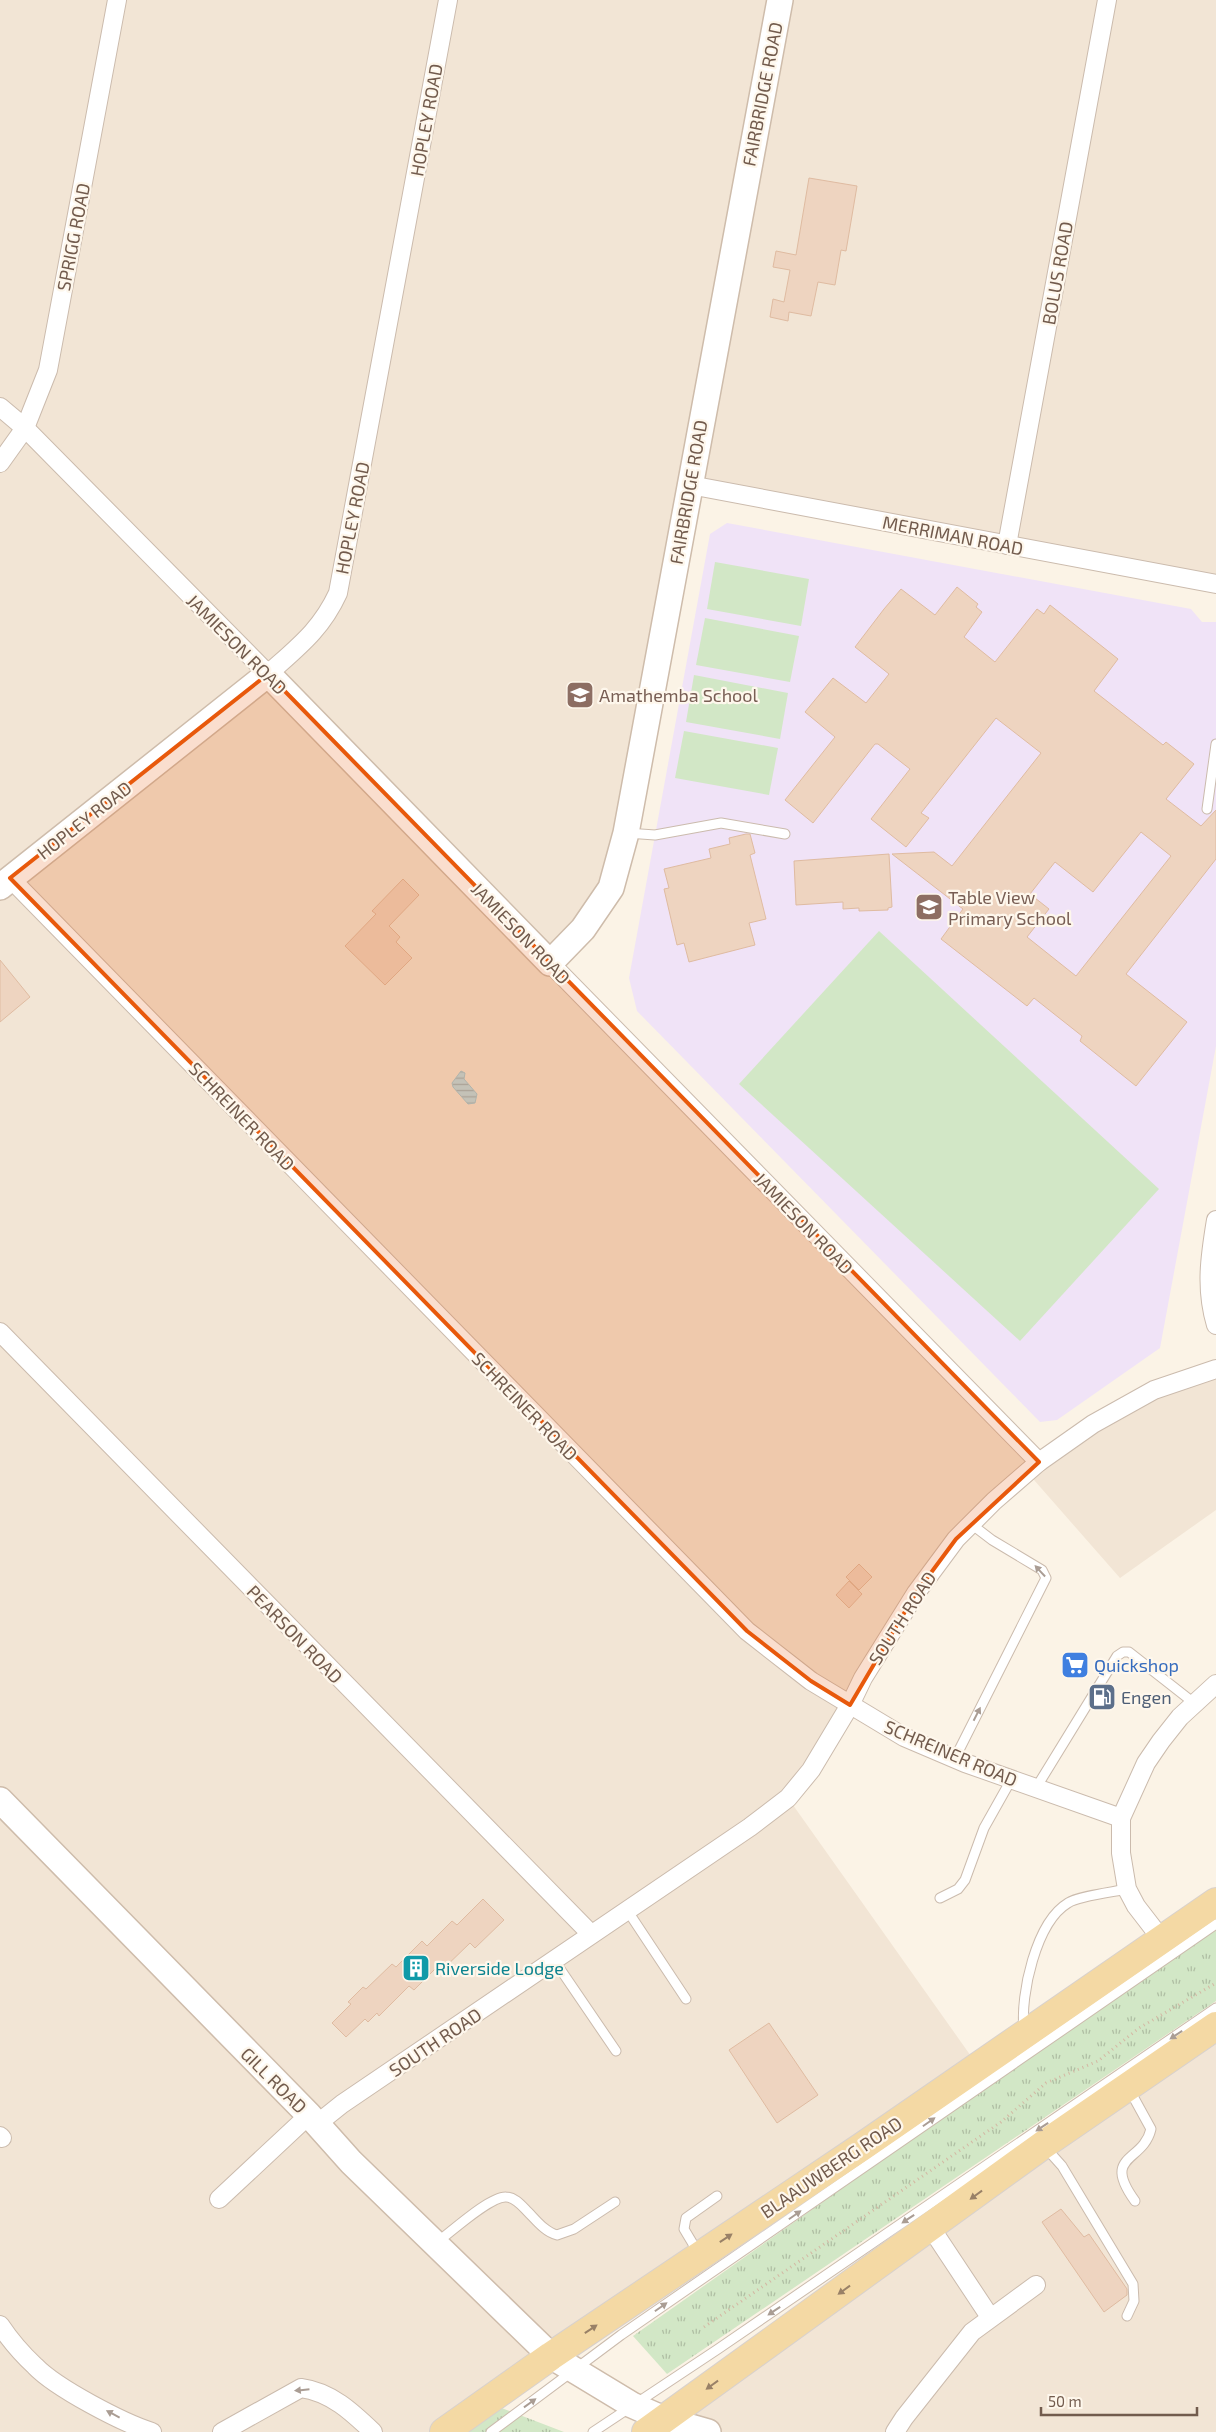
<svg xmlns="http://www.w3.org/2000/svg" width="1216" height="2432" viewBox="0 0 1216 2432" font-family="'Exo 2',sans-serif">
	<defs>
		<pattern id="park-tufts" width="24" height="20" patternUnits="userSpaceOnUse" patternTransform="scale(1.25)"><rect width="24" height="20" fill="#d2e7c6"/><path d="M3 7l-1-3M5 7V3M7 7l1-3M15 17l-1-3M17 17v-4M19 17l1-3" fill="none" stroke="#afbea3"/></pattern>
		<pattern id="water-rules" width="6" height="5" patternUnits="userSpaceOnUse" patternTransform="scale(1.25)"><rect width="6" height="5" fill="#bcdce3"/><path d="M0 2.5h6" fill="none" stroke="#9db5ba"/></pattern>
	</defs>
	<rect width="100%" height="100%" fill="#fbf3e6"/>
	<!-- residential -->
	<g fill="#f2e5d5">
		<path d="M0,0h1216v584l-526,-99 -70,374 -69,104 487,499 55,-38 123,-55v141l-96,68 -93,-106 -71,67 -168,259 190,268 -534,366h-444z"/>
		<path d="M1216,2031v401h-561z"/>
	</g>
	<!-- education -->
	<path fill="#f0e3f7" d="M727,523l464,86 11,13h14v424l-56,302 -103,72 -17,2 -403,-411 -8,-33 81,-444z"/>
	<!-- green -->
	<g fill="#d2e7c6">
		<path d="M715,562l94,17 -8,47 -94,-17z"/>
		<path d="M705,618l94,18 -9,46 -94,-17z"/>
		<path d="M694,675l94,18 -8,46 -94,-17z"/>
		<path d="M684,731l94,17 -9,47 -94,-17z"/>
		<path d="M879,931l280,258 -139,152 -281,-257z"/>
	</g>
	<!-- park -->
	<g fill="url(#park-tufts)">
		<path d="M1216,1924v77l-549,373 -34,-38z"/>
		<path d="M499,2407l65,25h-100z"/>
	</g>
	<!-- water -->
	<path fill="url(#water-rules)" stroke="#a3cad4" d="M461,1071l4,2 -1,6 13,15 -2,9 -7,1 -15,-17 -1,-4z"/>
	<!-- building -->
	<g fill="#eed4c0" stroke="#dfbba1" fill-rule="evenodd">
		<path d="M809,178l48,8 -11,65 -5,-1 -6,35 -17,-3 -7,34 -22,-4 -1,9 -18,-4 3,-18 11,3 6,-32 -17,-3 3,-16 20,4z"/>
		<path d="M957,587l21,17 -2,3 6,5 -18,25 31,25 42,-53 7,5 6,-9 68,54 -24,32 69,54 3,-3 28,22 -28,35 35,27 15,-16v49l-90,115 61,48 -51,64 -56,-45 2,-5 -48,-38 -7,8 -86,-67 22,-30 -71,-55 42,-2 18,14 89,-113 -45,-35 -75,95 8,5 -23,29 -35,-28 39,-50 -32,-25h-3l-62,79 -28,-23 50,-63 -30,-25 28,-34 33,25 23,-29 -34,-27 29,-38 17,-20 34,26zM1141,832l30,24 -95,120 -49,-39 22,-28 -19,-15 25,-32 38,30z"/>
		<path d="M746,834h4l5,19 -5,2 16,64 -17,4 6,22 -66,17 -5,-19 -7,2 -13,-56 5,-1 -5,-19 47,-11 -2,-9 21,-5 -1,-6z"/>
		<path d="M889,854l3,53 -4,1v2l-29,1v-3l-16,1v-7l-47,3 -2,-44z"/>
		<path d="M403,879l16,16 -30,31 11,11 -4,5 16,16 -27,27 -40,-39 31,-32 -4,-3z"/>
		<path d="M0,960l30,37 -30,25z"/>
		<path d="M859,1564l13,13 -13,13 -13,-13z"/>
		<path d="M849,1581l13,13 -13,14 -13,-13z"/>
		<path d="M483,1899l21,21 -29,28 -5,-5 -30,29 -4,-4 -22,22 -5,-4 -30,30 -2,-3 -9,9 -3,-3 -19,18 -14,-14 19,-19 -3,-2 15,-15 3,2 26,-25 4,3 26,-26 5,5 25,-25 5,4z"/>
		<path d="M769,2023l49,72 -41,28 -48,-73z"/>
		<path d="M1061,2209l23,28 5,-3 38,55v6l-23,17 -62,-90z"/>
	</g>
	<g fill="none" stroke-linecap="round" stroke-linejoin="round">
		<defs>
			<g id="lane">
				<path d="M1207,809l9,-65"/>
				<path d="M627,833l28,2 66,-12 64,11"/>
				<path d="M955,1758l91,-180 -4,-8 -50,-30 -21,-16"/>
				<path d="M1036,1788l81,-132 6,-4h6l65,51"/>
				<path d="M940,1898l18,-9 7,-9 19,-52 27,-48"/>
				<path d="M627,1910l59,89"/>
				<path d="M554,1960l62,91"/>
				<path d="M1024,2029c-4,-34 12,-107 44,-126 10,-7 45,-11 59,-14"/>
				<path d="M1129,2089l22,40c-8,34 -50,25 -16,72"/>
				<path d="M1045,2147l17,19 71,118 1,17 -7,15"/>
				<path d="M436,2243c14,-10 54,-47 70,-46 9,0 16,9 22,15 8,8 17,20 29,23l17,-6 41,-27"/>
				<path d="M699,2254l-15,-25 2,-11 31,-22"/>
				<path d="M491,2432l130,-97 595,-411"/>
				<path d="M593,2432l125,-83 498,-341"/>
			</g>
			<g id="street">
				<path d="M0,407l25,21 243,246c30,-27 53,-44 70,-81l110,-593"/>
				<path d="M0,463l25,-35 23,-58 69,-370"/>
				<path d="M690,485l526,99"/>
				<path d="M1007,545l100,-545"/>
				<path d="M10,878l737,753 64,50 93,56 61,26 156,55"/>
				<path d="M550,963l489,499"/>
				<path d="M1216,1220c-6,36 -11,69 0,105"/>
				<path d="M0,1332l591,602"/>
				<path d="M1163,1941l-27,-35 -9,-17 -6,-36v-35l25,-55 15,-22 19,-24 36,-33"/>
				<path d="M317,2124l25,-20 408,-277 38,-29 23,-28 39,-65 13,-27 53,-85 40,-54 38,-38 45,-39 54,-38 61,-34 62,-21"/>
				<path d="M0,2136l2,2"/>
				<path d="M219,2199l90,-84"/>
				<path d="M931,2228l59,89"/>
				<path d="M0,2325c10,15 22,29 35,41 21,22 88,57 117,66"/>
				<path d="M222,2432l79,-44c30,4 51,24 72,44"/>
				<path d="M895,2432l9,-14 68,-86 64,-47"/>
			</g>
			<g id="secondary">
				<path d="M0,887l268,-213 282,289 33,-34 28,-41 15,-55 154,-833"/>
				<path d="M0,1800l309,315 42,47 200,194 81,49 34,15 42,12"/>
			</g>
			<g id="primary">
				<path d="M444,2432l107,-76 312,-210 353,-244"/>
				<path d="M646,2432l397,-287 173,-119"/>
			</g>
		</defs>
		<!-- lane casing -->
		<use href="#lane" stroke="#cbbbad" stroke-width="11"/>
		<!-- street casing -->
		<use href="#street" stroke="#cbbbad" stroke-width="20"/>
		<!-- secondary casing -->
		<use href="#secondary" stroke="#cebcab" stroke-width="28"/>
		<!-- primary casing -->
		<use href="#primary" stroke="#d8d1cd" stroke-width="30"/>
		<!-- path -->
		<path stroke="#d3b7a3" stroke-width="3" stroke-dasharray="1 4" stroke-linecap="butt" d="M704,2327l297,-205 45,-39 52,-22 41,-33 77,-45"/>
		<!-- lane -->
		<use href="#lane" stroke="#fff" stroke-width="9"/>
		<!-- street -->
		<use href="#street" stroke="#fff" stroke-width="18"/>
		<!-- secondary -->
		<use href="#secondary" stroke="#fff" stroke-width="25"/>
		<!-- primary -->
		<use href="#primary" stroke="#f4d9a4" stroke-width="28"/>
	</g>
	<!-- one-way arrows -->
	<defs><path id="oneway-solid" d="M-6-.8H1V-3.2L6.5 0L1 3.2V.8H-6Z" transform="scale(1.25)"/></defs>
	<g fill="#aa9d94">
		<use href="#oneway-solid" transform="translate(1040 1571) rotate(-133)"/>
		<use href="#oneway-solid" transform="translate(977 1714) rotate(-63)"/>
		<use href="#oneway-solid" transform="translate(1176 2035) rotate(146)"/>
		<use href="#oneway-solid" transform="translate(929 2122) rotate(-35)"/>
		<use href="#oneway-solid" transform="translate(1042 2127) rotate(146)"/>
		<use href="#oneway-solid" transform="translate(795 2215) rotate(-35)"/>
		<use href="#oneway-solid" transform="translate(908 2219) rotate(146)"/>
		<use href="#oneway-solid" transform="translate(661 2307) rotate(-35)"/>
		<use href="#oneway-solid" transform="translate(774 2311) rotate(146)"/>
		<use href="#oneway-solid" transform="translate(302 2390) rotate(174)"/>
		<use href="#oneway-solid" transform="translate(530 2403) rotate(-36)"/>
		<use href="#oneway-solid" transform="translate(113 2414) rotate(-152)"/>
	</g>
	<g fill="#998167">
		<use href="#oneway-solid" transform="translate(976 2195) rotate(144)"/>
		<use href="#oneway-solid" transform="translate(726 2238) rotate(-34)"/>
		<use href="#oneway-solid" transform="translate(844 2290) rotate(144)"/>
		<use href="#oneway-solid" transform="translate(591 2329) rotate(-34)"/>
		<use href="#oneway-solid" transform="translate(712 2385) rotate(144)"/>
	</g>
	<!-- marked area -->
	<path fill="#e8590c" fill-opacity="0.2" stroke="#e8590c" stroke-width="4" stroke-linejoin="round" d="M268,674l771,788 -83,77 -40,54 -66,112 -39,-24 -64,-50 -737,-753z"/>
	<!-- icons -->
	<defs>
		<symbol id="school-square" viewBox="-11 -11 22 22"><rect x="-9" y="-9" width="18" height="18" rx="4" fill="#8d6e63" stroke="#fef7ec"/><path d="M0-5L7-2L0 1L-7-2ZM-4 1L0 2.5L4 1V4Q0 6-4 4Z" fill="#fff"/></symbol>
		<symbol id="supermarket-square" viewBox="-11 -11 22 22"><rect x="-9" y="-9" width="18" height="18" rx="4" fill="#3f7fe0" stroke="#fef7ec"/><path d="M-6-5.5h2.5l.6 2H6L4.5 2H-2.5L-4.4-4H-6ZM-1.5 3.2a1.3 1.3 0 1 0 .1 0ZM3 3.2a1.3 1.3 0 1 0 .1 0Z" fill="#fff"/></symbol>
		<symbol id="fuel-square" viewBox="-11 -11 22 22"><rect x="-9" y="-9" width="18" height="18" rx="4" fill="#5c6f8a" stroke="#fef7ec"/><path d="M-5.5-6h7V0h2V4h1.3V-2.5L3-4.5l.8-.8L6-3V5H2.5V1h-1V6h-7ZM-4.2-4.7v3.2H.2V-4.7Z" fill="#fff"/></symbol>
		<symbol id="building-square" viewBox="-11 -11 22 22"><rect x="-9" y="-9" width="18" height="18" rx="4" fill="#0f9aa8" stroke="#fef7ec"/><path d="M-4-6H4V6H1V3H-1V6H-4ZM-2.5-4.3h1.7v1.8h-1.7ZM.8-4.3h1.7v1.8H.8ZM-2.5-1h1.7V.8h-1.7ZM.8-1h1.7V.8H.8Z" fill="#fff"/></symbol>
	</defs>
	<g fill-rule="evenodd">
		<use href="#school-square" x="564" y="679" width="32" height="32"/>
		<use href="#school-square" x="913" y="891" width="32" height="32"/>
		<use href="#supermarket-square" x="1059" y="1649" width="32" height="32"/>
		<use href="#fuel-square" x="1086" y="1681" width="32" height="32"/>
		<use href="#building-square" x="400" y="1952" width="32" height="32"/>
	</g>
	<g text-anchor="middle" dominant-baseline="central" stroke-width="4.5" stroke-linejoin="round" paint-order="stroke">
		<!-- street labels -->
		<g font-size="18" fill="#725b4d" stroke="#fef7ec">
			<text transform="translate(762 94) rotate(-79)">FAIRBRIDGE ROAD</text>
			<text transform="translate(426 120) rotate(-80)">HOPLEY ROAD</text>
			<text transform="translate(73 237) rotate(-79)">SPRIGG ROAD</text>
			<text transform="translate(1057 273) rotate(-80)">BOLUS ROAD</text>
			<text transform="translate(688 492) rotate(-80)">FAIRBRIDGE ROAD</text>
			<text transform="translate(352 518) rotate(-79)">HOPLEY ROAD</text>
			<text transform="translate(953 535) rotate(11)">MERRIMAN ROAD</text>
			<text transform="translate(237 644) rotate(45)">JAMIESON ROAD</text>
			<text transform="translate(84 820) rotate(-38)">HOPLEY ROAD</text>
			<text transform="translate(521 933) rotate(46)">JAMIESON ROAD</text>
			<text transform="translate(242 1116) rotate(46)">SCHREINER ROAD</text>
			<text transform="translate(804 1223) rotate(46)">JAMIESON ROAD</text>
			<text transform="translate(525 1406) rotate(46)">SCHREINER ROAD</text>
			<text transform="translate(902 1618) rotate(-57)">SOUTH ROAD</text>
			<text transform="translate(295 1634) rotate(46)">PEARSON ROAD</text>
			<text transform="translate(951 1753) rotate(23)">SCHREINER ROAD</text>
			<text transform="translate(435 2042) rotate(-34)">SOUTH ROAD</text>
			<text transform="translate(274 2080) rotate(45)">GILL ROAD</text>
			<text transform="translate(831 2167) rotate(-34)">BLAAUWBERG ROAD</text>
		</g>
		<!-- education labels -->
		<g font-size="18" fill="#785e54" stroke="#fef7ec" text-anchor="start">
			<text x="599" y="695">Amathemba School</text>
			<text x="948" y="897">Table View<tspan x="948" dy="21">Primary School</tspan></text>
		</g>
		<!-- shop labels -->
		<g font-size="18" fill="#366cbe" stroke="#fef7ec" text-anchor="start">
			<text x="1094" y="1665">Quickshop</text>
		</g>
		<!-- service labels -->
		<g font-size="18" fill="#4e5e75" stroke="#fef7ec" text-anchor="start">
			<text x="1121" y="1697">Engen</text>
		</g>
		<!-- culture labels -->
		<g font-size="18" fill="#0d838f" stroke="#fef7ec" text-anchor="start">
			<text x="435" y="1968">Riverside Lodge</text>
		</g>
	</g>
	<!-- scale -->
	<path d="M1041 2407v8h156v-8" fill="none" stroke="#725b4d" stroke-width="2.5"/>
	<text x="1048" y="2407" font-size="15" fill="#725b4d" stroke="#fef7ec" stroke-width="4" paint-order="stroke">50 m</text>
</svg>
